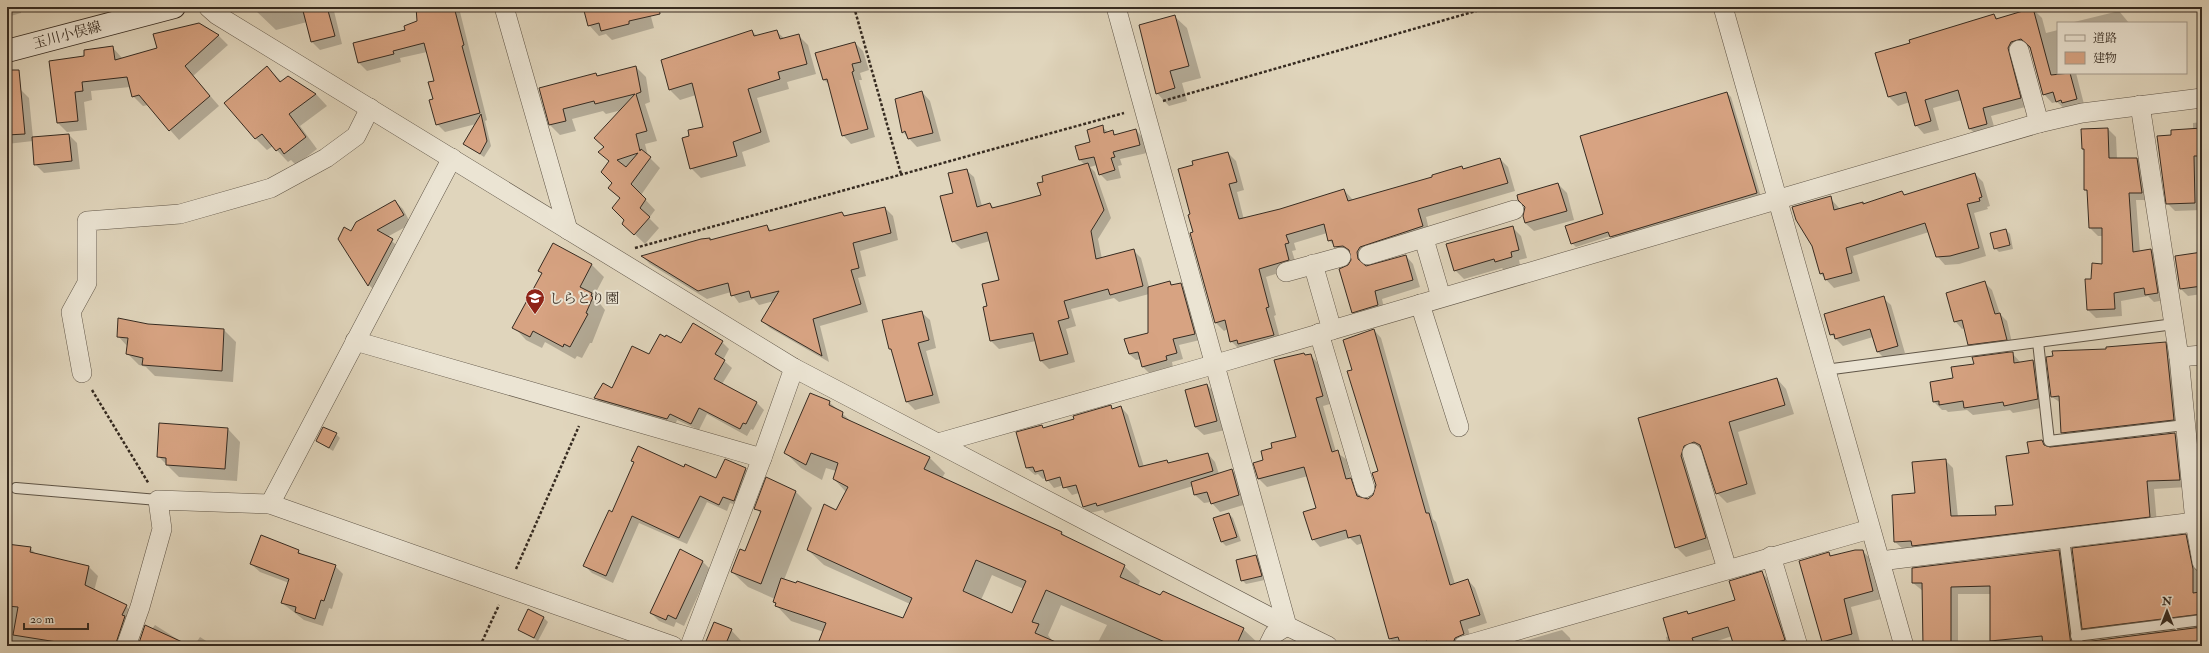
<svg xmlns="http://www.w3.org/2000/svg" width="2209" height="653" viewBox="0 0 2209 653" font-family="'IM FELL Double Pica','Noto Serif JP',serif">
	<rect width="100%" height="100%" fill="#e0d5bc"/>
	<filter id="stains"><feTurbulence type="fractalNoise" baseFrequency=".005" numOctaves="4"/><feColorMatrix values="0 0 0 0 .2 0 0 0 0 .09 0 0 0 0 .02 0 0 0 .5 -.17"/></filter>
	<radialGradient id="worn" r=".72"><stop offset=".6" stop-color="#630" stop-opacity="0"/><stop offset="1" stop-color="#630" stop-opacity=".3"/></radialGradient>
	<!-- shadow -->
	<g fill="#0003" fill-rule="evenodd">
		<path d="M7,7h14v6l-14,4z"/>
		<path d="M255,7h78l9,37 -22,6 -8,-8 -5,-20 -31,8 -23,-22z"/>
		<path d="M417,7l42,1 28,112 -2,1 6,25 -7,11 -20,-13 12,-20 -31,8 -8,-8 -2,-43 -8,-29 -27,6 1,4 -34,9 -8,-8 -5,-20 52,-13 12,-8z"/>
		<path d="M584,7h87l-21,6 4,15 -42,12 -6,-6 -7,2 -10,-11z"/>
		<path d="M2033,9l9,9 4,15 12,-3v43h18l9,35 -19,2 -9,-8 -5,1 -8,-9 -13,-46 -11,3 9,55 -38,10 5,17 -17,4 -9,-8 -8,-29 -29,8 6,22 -15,4 -8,-9 -6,-23 -12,4 -9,-9 -13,-43 118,-39 4,4z"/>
		<path d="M2119,11l10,12 -55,-1z"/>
		<path d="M1174,16l13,12 14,50 -19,5 5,18 -18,5 -12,-13z"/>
		<path d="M199,24l20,12 9,9 -35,31 26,30 -40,34 -31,-35 -5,1 -10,-10 -3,-9 -39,4 1,9 -8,2 3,28 -20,2 -9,-9 27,-66 28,-9 10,11 35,-10z"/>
		<path d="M752,31l5,5 19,-5 9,8 13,-4 10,10 8,29 -29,8 2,7 -32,9 13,44 -28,10 4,14 -45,12 -10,-10 -1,-31 14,-9 -8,-33 -16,5 -10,-10 -8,-29z"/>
		<path d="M855,43l8,8 6,19 -9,3 2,7h-3l16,57 -24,7 -8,-9 -13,-50 -6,-5 -8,-26z"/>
		<path d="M267,67l15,15 6,-5 28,17 11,12 -27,20 17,23 -21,16 -5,-5 -3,2 -15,-16 -6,4 -11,-11z"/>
		<path d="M636,67l10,10 4,25 -5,2 12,37 -12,3 3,12 12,12 -19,27 14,15 -6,8 10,10 -14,16 -22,-21 2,-3 -4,-21 -12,-11 4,-5 -3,-21 -10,-10 5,-5 17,-37 -16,4 -3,-3 -31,8 4,12 -16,4 -10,-10 -10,-36 56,-15 3,3z"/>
		<path d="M21,90l8,8 4,40 36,-3 8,8 3,26 -36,4 -9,-9 -2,-23 -26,3v-53z"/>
		<path d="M922,92l8,9 11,40 -24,6 -14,-15z"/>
		<path d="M1727,93l4,4 30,100 -147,43 -4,-4 -34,11 -4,-4z"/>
		<path d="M2202,122v88l-27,1 -8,-8 5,-67 21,-6v-7z"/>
		<path d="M1102,127l6,5 4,-1 5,5 19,-6 7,8 4,15 -27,6 2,6 -4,1 3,12 -14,3 -7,-7 -3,-9 -7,2 5,5 16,46 -13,21 4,20 31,-9 8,8 8,29 21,-5 3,4 7,-2 7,6 13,50 -21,5 4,14 -11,3 1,5 -24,6 -6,-6 -2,-8 -5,1 -7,-6 -3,-14 23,-6v-40l-30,8 -5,-4 -43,11 5,17 -10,3 9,33 -26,7 -8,-8 -5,-20 -37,8 -8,-8 -7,-33 5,-1 11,-26 -10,-40 -29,8 -8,-8 1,-47 12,-24 8,7 8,29 8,-2 4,4 48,-13 43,-30 -5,-5 -3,-13 14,-4z"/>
		<path d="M2108,129l8,8 1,22h20l8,8 5,33h-14l4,52 11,-2 8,8 6,42 -11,2 -6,-6 -27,5 1,15 -26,2 -8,-8 4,-30 11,-15v-29h-5l-8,-8 -2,-36 -3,-2v-39l-3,-2z"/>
		<path d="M1228,153l8,8 8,29 -7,2 7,28 100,-30 9,10 81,-22 28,-10 2,2 36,-11 8,8 7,24 -89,26 4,17 -63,22 -2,11 41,-11 7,8 7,23 -38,12 3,14 -24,7 -8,-8 -3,-47 2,-11 -9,1 -14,-15 -2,-7 -33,10 2,7 -4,1 5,16 -31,10 10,38 -2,1 7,26 -42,7 -8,-8 -3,-12 -4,2 -8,-8 -25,-89 4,-1 -3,-18 2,-50z"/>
		<path d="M1975,174l8,8 7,24 -3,1 1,2 -14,4 12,43 -27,8 -14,1 -8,-9 -8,-24 -76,24 7,25 -26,7 -14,-15 10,-75 10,11 22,-6 2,2 38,-12 3,2z"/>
		<path d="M1558,184l9,9 7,27 -40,11 -9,-8 1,-16z"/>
		<path d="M395,201l8,8 8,15 -24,13 14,12 -24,44 -8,-8 -30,-46z"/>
		<path d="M885,208l8,8 5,24 -38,11 6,25 -8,2 10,34 -48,14 9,36 -59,-34 -8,-7 12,-20 -15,4 -5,-6 -15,4 -8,-11 -24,7 -57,-35 -7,-7 124,-31 5,5 70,-18 4,4z"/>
		<path d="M1512,227l9,9 6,22 -8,2 1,5 -16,5 -2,-2 -38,11 -9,-9z"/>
		<path d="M2006,230l4,4 3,15 -14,3 -4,-4z"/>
		<path d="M554,245l38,20 12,12 -10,19 11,14 -13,33h-2l-8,15 -5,-2 -2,3 -30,-17 -3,6 -16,-8 -12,-13 29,-53 -3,-3z"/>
		<path d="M2202,253v41l-14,2 -7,-7z"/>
		<path d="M1985,283l7,7 8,24 7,7 6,26 -36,4 -8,-7 -4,-16 -3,1 -7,-8z"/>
		<path d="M1883,298l8,7 14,48 -20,6 -8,-8 -4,-14 -30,9 -12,-12z"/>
		<path d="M921,312l9,8 6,28 -10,3 14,52 -25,7 -8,-8 -14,-50 -3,-3z"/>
		<path d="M147,325l77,5 12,12 -3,40 -78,-6 -9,-9 -7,-2 -12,-12 1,-6 -10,-11z"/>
		<path d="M1374,330l7,8 52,181 3,3 19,62 13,-4 7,8 12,35 -19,6 4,13 -9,4h-66l-7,-7 -27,-96 -6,2 -7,-7 -30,9 -7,-8 4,-30 -9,-33 -41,11 -8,-8 14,-30 25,-12 8,-81 4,-1 8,8 12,41 -7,2 13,46 10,7 6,22 6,6 4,11 6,2 6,-4 5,-24 -26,-102z"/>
		<path d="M722,342l7,7 -6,11 9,8 -10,16 35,19 7,7 -11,20 -2,-1 -4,7 -40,-22 -8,16 -22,-10 -2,6 -72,-21 -7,-7 16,-9 37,-33 32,-11z"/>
		<path d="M2165,343l7,7 9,77 -112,13 -7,-7 -1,-30 -9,-6 55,-47z"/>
		<path d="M2012,353l9,10 12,-2 8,8 5,38 -33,6 -3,-3 -37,5 -6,-5 -19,2 -2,-2h-4l-8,-8 -3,-20 23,-3 21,-14z"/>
		<path d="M1777,379l9,10 8,25 -56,18 18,62 -29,9 -10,-10 -14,-41 -9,3 21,93 -29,9 -10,-10 -37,-128z"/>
		<path d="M1207,385l9,9 9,36 -21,5 -9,-8 -9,-36z"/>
		<path d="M829,402l24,21 77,35 15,15 -3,5 119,54 5,5 58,29 16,15 -2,5 105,43 16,15 -1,2h-102l-11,-5 -3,5h-46l11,-21 -46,-20 -13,30 5,7 9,4h-244l6,-14 -33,-11 -15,-16 -2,-3 1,-3 -27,-12 -16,-15 14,-20 15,-38 -5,-6 11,-29 29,13 16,16 -28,72 120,39 6,-15 -86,-39 -16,-15 29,-39 9,-19 -12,-13 2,-8 -10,-3 -4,12 -21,-12 -15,-15zM992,575l32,14 -11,25 -32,-14z"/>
		<path d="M1110,406l3,3 8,-2 7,8 16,52 23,-6 2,3 39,-10 7,8 4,12 13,-4 8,9 7,25 -27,8 -9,-10 -7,1 -9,-8 -2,-9 -88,27 -2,-3 -13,3 -8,-7 -3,-13 -7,2 -8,-10 -10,3 -8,-10 -3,1 -5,-5 -3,1 -8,-7 -10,-35 25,-7 3,3z"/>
		<path d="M228,429l12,13 -3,39 -58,-4 -21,-21z"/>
		<path d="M336,434l4,4 -7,13 -16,-10z"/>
		<path d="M2175,434l8,7 4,46 -33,2 3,35 -254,25 -8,-7 21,-48 29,-34 8,8 5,49 39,-1 17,-10 16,-53 12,-12 8,7z"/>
		<path d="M632,460l52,9 33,11 9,-20 20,9 7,7 -12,31 -11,-4 -3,8 -20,-9 -20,42 -48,-21 -26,60 -21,-10 -7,-7 28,-53 21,-50z"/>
		<path d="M1229,514l4,4 8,23 -15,5 -4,-4z"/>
		<path d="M2186,535l8,8 7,35 1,44 -111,14 -8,-8z"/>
		<path d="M7,545l23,3 7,7 52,12 9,9 -4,15 32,15 9,9 -9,31h-87l-32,-5z"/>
		<path d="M298,551l6,5 31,10 8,8 -11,35 -3,-1 -6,18 -19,-6 -22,-17 7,-20 -29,-11 -9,-8z"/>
		<path d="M1862,551l9,8 10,40 -30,8 10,39h-37l-24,-84 29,-9 3,4z"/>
		<path d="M2059,551l8,8 10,87h-86v-52h-33v52h-37v-3h3l-1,-52 -10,-8z"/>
		<path d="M1256,556l4,4 5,20 -19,4 -4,-4z"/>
		<path d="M702,561l8,8 -26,57 -8,-4 -2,5 -15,-6 -8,-8z"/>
		<path d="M1762,573l8,8 22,65h-57l-3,-10 -29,10h-35l-2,-9 3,-1 18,-24 2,3 48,-15z"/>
		<path d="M544,618l4,4 -10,19 -19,-11z"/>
		<path d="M155,625l33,21h-50l8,-19 6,2z"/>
		<path d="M2202,626v20h-117v-4z"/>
		<path d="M731,630l15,16h-41z"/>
		<path d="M1562,630l8,8 2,8h-65z"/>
		<path d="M200,637l14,9h-20z"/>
	</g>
	<!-- building -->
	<g fill="#d7a382" stroke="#362b21" fill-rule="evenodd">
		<path d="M302,7h25l8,29 -24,6z"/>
		<path d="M416,7h38l10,38 -2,1 18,67 -44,12 -7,-25 4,-1 -5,-17 6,-1 -10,-38 -31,8 1,3 -36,9 -5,-20 52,-13 -1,-4 13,-5z"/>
		<path d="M583,7h76l1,7 -31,7v3l-28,7 -2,-8 -11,3z"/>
		<path d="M2033,8l18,67 19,-2 7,26 -15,4 -1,-3 -5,2 -3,-10 -10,3 -13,-48 -9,-8 -10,3 -3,6 13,50 -38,10 4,16 -18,5 -11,-39 -33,10 6,21 -16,5 -9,-34 -18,5 -13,-44 35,-10 -1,-3 85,-26 2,5z"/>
		<path d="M1175,15l14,51 -19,5 5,17 -19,6 -17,-69z"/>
		<path d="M199,23l20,12 -34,31 25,30 -41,35 -30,-36 -7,2 -5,-20 -45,5 1,9 -8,1 3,29 -21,2 -8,-62 35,-5v-6l29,-4 2,14 42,-12 -4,-14z"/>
		<path d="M752,30l2,6 23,-6 3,9 19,-5 8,30 -29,8 2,7 -32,10 13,43 -28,10 4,14 -47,13 -8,-31 7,-2 -1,-6 15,-3 -11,-44 -23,7 -8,-30z"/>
		<path d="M855,42l6,20 -9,2 2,7 -2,1 16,57 -26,7 -15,-57 -4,1 -8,-27z"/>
		<path d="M267,66l13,16 8,-6 28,18 -27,20 17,23 -22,17 -4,-6 -4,3 -14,-17 -7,5 -31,-36z"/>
		<path d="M636,66l5,26 -5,2 11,37 -11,3 4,17 1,-2 10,8 -20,27 15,15 -6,9 10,9 -16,18 -12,-11 2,-4 -12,-12 8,-10 -12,-10 4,-5 -11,-11 8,-11 -11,-9 6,-5 -10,-9 41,-44 -40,10 -1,-3 -31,8 3,12 -17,4 -10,-37 57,-15 1,3zM638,153l-12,14 -9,-7z"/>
		<path d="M7,70h12l6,64 -18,1z"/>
		<path d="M922,91l11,42 -25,6 -3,-8 -3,2 -7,-34z"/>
		<path d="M1727,92l30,101 -147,44 -2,-5 -37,12 -6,-18 38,-12 -23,-78z"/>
		<path d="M481,114l6,27 -7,13 -17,-10z"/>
		<path d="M1103,125l1,8 9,-3 1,5 22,-6 4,16 -27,7 2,5 -4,1 4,12 -16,5 -5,-18 -15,3 -4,-14 15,-4 -3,-12z"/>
		<path d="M2108,128l1,30h28l5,35h-13l4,59 18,-3 7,44 -13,2 -1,-7 -30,5 1,16 -28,1 -2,-31h6l1,-16 10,1v-36h-13l-2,-38h-3v-41h-2l-1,-20z"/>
		<path d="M2202,128v28h-8l1,47 -29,1 -9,-68 14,-1v-5z"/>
		<path d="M69,134l3,27 -38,4 -2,-28z"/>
		<path d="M1228,152l9,30 -8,2 10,35 41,-10 64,-20 4,12 84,-24v-2l30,-9 1,3 37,-11 8,25 -90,26 5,17 -63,21 -3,5 1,7 8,7 40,-11 7,25 -38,11 3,14 -26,8 -13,-44 9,-4 3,-5 -2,-10 -6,-4 -9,1 -2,-7 -4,1 -4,-17 -38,11 3,8 -4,1 4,16 -30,9 10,38 -3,1 8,27 -36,9 -1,-4 -7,2 -5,-22 -10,3 -25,-90 3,-1 -5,-17 2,-1 -12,-45 15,-4 -1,-4z"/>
		<path d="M1088,163l16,47 -13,21 5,28 38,-10 9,37 -33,9 -2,-6 -44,12 5,17 -11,3 10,33 -28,7 -7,-28 -43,8 -7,-34 4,-1 -5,-22 17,-4 -12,-48 -35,10 -12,-46 13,-3 -5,-20 19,-4 10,38 13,-4 2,5 16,-4 33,-9 -4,-12 6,-1 -1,-6z"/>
		<path d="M1975,173l7,24 -3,1 1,3 -13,3 12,44 -29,8 -14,1 -11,-34 -79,25 6,25 -27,7 -2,-7 -3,1 -8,-28 -16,-26 -4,-13 39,-11 3,14 29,-8v2l39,-13 2,4z"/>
		<path d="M1558,183l9,28 -42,12 -2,-7 2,-9 -7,-7 -1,-5z"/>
		<path d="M395,200l9,15 -27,15 16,9 -25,47 -30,-47 6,-12 7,4 5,-9z"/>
		<path d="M885,207l6,26 -38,10 6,25 -8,2 10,34 -48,15 9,37 -61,-35 18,-30 -28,7 -2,-7 -18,5 -3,-13 -30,8 -57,-35 60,-17 9,-1v2l57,-15 2,6 73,-19 2,4z"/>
		<path d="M1513,226l6,24 -8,2 1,5 -17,5 -1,-3 -40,12 -8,-27z"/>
		<path d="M2006,229l4,16 -16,4 -4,-16z"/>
		<path d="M553,243l39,21 -12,23 12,6 -1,3 2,1 -7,16 2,1 -18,33 -6,-3 -1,3 -30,-16 -3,6 -18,-9 30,-55 -4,-2z"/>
		<path d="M2202,252v34l-22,3 -5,-33z"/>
		<path d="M1170,281l1,4 10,-2 14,51 -22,5 4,14 -11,3 1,4 -25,7 -4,-15 -9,2 -5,-15 24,-6v-46z"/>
		<path d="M1985,281l10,33 5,-1 7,27 -39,5 -6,-25 -8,2 -8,-29z"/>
		<path d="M1884,296l14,50 -21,6 -7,-23 -35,10 -1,-5 -4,1 -6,-21z"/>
		<path d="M922,311l7,29 -11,3 15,52 -27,7 -15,-53h-2l-7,-29z"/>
		<path d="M118,318l30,6 76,5 -2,42 -80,-6 1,-7 -17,-4 2,-16 -11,-1z"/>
		<path d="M693,323l30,18 -8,13 10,6 -11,19 43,23 -11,22 -3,-1 -3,6 -41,-21 -8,16 -21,-10 -3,5 -73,-21 9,-15 9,5 20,-42 17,8 11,-20 5,3 1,-2 15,8z"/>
		<path d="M1374,329l52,184h3l21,72 18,-6 12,36 -20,6 4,13 -9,4 -3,8h-24l-1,-5 -16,5h-10l-3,-9 -9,2 -29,-104 -12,3 -2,-8 -34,10 -9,-28 13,-4 -12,-41 -46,12 -5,-16 10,-3 -2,-9 11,-3 -1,-5 25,-6 -22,-77 30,-7 1,2 6,-1 12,42 -7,2 16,54 6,-2 8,29 5,-1 6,18 11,3 5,-4 3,-10 -4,-12 6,-2 -31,-100 5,-1 -9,-30z"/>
		<path d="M2166,342l8,78 -113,13 -2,-37 -8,1 -5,-40 7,-1 -1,-5 54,-2v-2z"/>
		<path d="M2010,352h3l1,11 19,-3 5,39 -34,7 -1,-4 -39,6 -1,-7 -24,4v-4l-6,1 -3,-20 23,-4 -2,-11 23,-3 -2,-7z"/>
		<path d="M1777,378l8,27 -56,17 18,62 -31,10 -16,-49 -6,-3 -10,4 -3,10 25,82 -31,10 -37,-130z"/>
		<path d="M1207,384l10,37 -22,6 -10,-37z"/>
		<path d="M810,393l20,8 -1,4 14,7 -1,5 88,40 -6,12 138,63 -1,2 64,31 -5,12 40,18 3,-4 81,37 -8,18h-62l-128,-56 -14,32 7,2 -4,9 30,13h-248l9,-23 -51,-17 1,-3 -3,-1 8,-24 15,5 1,-2 106,37 9,-20 -105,-48 17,-46 12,6 12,-23 -15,-8 5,-16 -27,-10 -5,12 -22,-12zM976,560l50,21 -14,32 -49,-22z"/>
		<path d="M1111,405l1,4 9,-3 18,61 28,-7 1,3 40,-10 5,18 -116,35 -1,-3 -13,4 -7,-22 -13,3 -3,-11 -14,4 -3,-11 -8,2 -2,-5 -7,1 -10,-36 26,-7 1,3 31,-9 -1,-3z"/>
		<path d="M159,423l69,5 -3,41 -59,-4v-7l-9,-1z"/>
		<path d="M323,427l14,6 -8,15 -13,-7z"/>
		<path d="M2175,433l5,47 -33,1 3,36 -238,29 -1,-5 -17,1 -2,-47 23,-2 -3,-31 34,-3 5,57 45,-1 -1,-9 18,-1 -7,-49 23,-3 -2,-11 15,-2 2,5 6,2z"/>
		<path d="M2202,439v39l-4,-38z"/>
		<path d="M638,446l46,21 1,-3 31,14 9,-19 21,9 -12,33 -11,-4 -4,8 -19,-9 -21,42 -47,-22 -26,60 -23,-10 26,-56 3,2 22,-50 -3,-1z"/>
		<path d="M1232,469l7,26 -28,9 -4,-12 -13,3 -3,-13z"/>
		<path d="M766,477l30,14 -35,93 -30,-12 9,-23 5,2 16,-40 -7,-2z"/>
		<path d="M1229,513l8,24 -16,5 -8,-24z"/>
		<path d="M2186,534l7,35v24l7,-1 2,22 -120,15 -10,-81z"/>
		<path d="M261,535l38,15 -1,3 38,12 -12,36 -3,-1 -6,19 -20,-7 1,-5 -15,-4 8,-24 -39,-15z"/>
		<path d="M7,544l24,3 -1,5 59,14 -4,19 42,20 -5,10 3,1 -10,30h-33l-69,-11 5,-28 -11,-1z"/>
		<path d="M680,549l23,12 -27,58 -8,-4 -2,5 -16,-7z"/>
		<path d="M1855,550h8l10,41 -29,8 8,35 -30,8 -23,-81 30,-9 1,4z"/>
		<path d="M2059,550l12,96h-28l-1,-10 -52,5v-55l-39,1v59h-28l-1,-63h-10v-15z"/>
		<path d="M1256,555l6,21 -21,5 -5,-21z"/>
		<path d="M1762,571l23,69 -23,6h-28l-6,-19 -36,11 3,8h-24l-8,-28 24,-7 1,3 47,-14 -6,-19z"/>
		<path d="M528,609l16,8 -10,21 -16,-8z"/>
		<path d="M714,622l18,7 -7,17h-21z"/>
		<path d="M145,625l46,21h-53z"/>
		<path d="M2202,627v19h-118v-4z"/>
	</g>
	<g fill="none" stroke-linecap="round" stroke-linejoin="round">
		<defs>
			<g id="lane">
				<path d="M2038,342l11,99 136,-16"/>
				<path d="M1825,370l349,-46"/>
				<path d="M16,488l142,12"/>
				<path d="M2064,538l14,108"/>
				<path d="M2076,636l126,-16"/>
			</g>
			<g id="street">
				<path d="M208,7l9,8 577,353 493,258 41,20"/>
				<path d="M504,7l64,223"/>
				<path d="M1116,7l171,619"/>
				<path d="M1723,7l181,639"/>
				<path d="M2019,50l20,73"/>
				<path d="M2140,105l39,252 16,165 7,40"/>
				<path d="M1424,239l17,58"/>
				<path d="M1368,255l146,-45"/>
				<path d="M1313,264l19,66"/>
				<path d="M1286,272l55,-15"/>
				<path d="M1420,304l39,123"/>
				<path d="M1319,333l46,155"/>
				<path d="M355,341l407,117"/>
				<path d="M2179,357l23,-2"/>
				<path d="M82,373l-11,-61 16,-29v-62l93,-7 91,-26 55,-30 30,-22 14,-28"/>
				<path d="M938,443l278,-79 823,-241 43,-10 120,-15"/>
				<path d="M1692,453l35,116"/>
				<path d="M270,504l182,-346"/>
				<path d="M1771,556l27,90"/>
				<path d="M1880,561l315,-39"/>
				<path d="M126,646l14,-39 22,-78 -4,-29 112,4 403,142"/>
				<path d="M690,646l72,-188 32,-90"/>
				<path d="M1268,646l6,-12 13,-8"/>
				<path d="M1463,646l407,-117"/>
			</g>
			<path id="secondary" d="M7,51l167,-44"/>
		</defs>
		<!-- lane casing -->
		<use href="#lane" stroke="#605648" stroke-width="12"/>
		<!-- street casing -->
		<use href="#street" stroke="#605648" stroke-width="20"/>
		<!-- secondary casing -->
		<use href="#secondary" stroke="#362b21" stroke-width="24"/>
		<!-- path -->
		<g stroke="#362b21" stroke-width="2.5" stroke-dasharray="3 2" stroke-linecap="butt">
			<path d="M854,7l47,167"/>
			<path d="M1163,101l327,-94"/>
			<path d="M635,248l489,-135"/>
			<path d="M92,390l57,94"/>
			<path d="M516,569l63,-143"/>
			<path d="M480,646l19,-41"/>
		</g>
		<!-- lane -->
		<use href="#lane" stroke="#ebe4d3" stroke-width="10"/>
		<!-- street -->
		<use href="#street" stroke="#ebe4d3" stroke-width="19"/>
		<!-- secondary -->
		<use href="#secondary" stroke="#ebe4d3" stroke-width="22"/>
	</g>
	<!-- icons -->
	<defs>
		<symbol id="school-pin" viewBox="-11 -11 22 30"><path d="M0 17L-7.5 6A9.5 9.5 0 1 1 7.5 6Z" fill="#8f2418" stroke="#ebe4d3"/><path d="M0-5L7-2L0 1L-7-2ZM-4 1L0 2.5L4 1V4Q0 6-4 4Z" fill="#fff"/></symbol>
	</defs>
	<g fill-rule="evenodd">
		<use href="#school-pin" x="524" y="287" width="22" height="30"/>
	</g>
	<g text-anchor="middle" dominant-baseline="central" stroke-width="4" stroke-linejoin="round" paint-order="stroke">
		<!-- street labels -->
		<g font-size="14" fill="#362b21" stroke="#ebe4d3">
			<text transform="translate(67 35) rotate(-15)">玉川小俣線</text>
		</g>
		<!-- poi labels -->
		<g font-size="14" fill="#362b21" stroke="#ebe4d3" text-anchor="start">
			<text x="549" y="298">しらとり園</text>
		</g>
	</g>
	<!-- margin -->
	<rect width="2209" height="653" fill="none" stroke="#e0d5bc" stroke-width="24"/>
	<rect x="8" y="8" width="2193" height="637" fill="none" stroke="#362b21" stroke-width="2"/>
	<rect x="12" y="12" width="2185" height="629" fill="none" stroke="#362b21"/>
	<!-- legend -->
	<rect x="2057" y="22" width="130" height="52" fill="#ebe4d3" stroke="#a39a8c"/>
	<rect x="2065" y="35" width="20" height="6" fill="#ebe4d3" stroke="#a39a8c"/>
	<text x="2093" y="42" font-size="12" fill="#362b21">道路</text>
	<rect x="2065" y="52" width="20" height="12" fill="#d7a382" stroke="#a39a8c"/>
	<text x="2093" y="62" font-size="12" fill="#362b21">建物</text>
	<!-- north arrow -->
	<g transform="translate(2167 611)" stroke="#ebe4d3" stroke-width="3" paint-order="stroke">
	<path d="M0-3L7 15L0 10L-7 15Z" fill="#362b21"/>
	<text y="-6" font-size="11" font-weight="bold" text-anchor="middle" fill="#362b21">N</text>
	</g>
	<!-- scale -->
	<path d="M24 623v6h64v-6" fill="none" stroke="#362b21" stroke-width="2"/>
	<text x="30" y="623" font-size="12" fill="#362b21" stroke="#ebe4d3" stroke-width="3" paint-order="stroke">20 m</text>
	<rect width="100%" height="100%" filter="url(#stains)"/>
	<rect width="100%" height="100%" fill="url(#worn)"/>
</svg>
